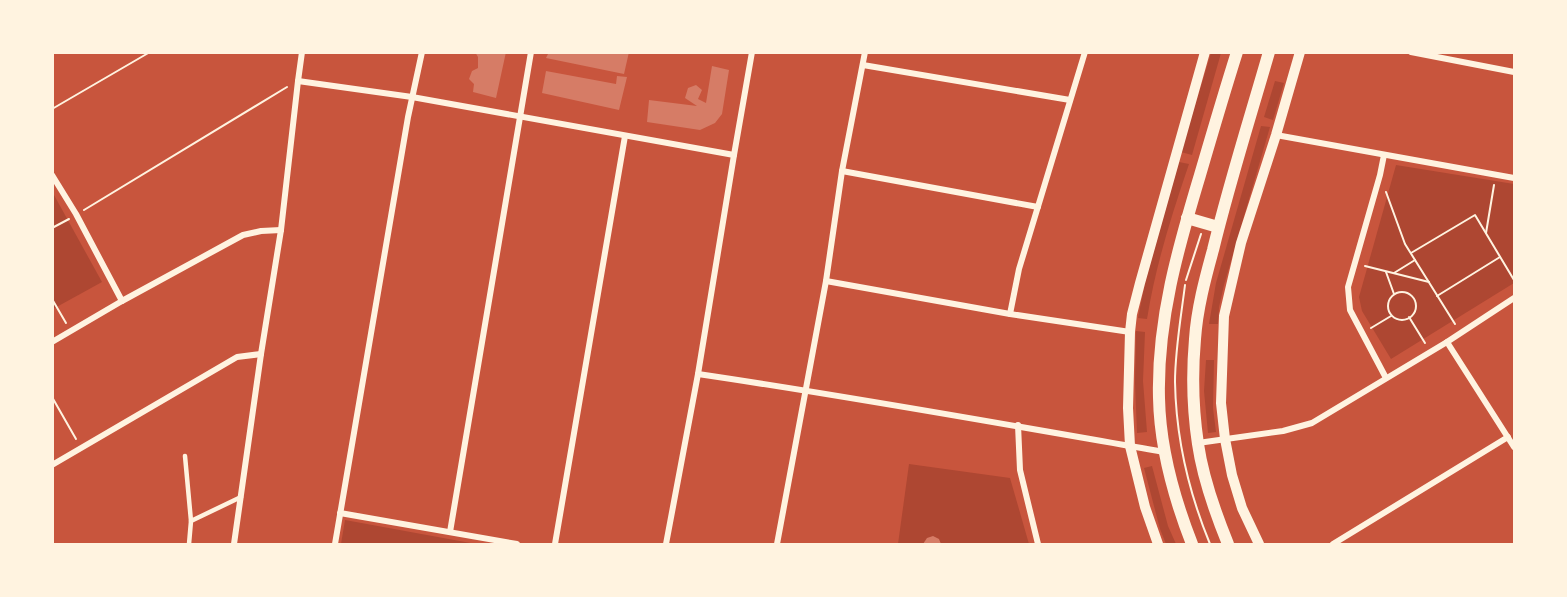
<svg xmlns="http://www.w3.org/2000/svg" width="1567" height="597" viewBox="0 0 1567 597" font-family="Inter,sans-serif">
	<rect width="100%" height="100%" fill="#c8553d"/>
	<!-- green -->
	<g fill="#ae4732">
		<path d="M1211,53h10l-29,102 -11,-3z"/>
		<path d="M1275,81l9,2 -11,37 -9,-3z"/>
		<path d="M1261,126l9,1 -46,158 -5,22 -1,17h-9l7,-41z"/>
		<path d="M1179,162l10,2c-18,53 -33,100 -42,155l-9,-1 7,-35z"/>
		<path d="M1396,165l118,19v99l-123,76 -29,-48 -3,-14z"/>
		<path d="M54,195l48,87 -49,27 -1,-113z"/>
		<path d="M1136,331l9,1 -2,49 4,51 -10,1 -2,-50z"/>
		<path d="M1206,360h8l-1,48 3,24 -8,1 -4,-42z"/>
		<path d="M909,464l101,14 19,66h-131z"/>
		<path d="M1152,466l16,60 8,18h-10l-6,-15 -16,-61z"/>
		<path d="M345,520l131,24h-135z"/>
	</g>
	<!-- building -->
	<g fill="#d67c66">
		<path d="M475,52h31l-10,46 -23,-6 1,-8 -5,-5 3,-8 6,-3v-11z"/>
		<path d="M549,52h80l-5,22 -78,-16z"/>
		<path d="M712,66l17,4 -7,44 -7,9 -15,7 -53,-8 2,-22 48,6 -12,-8 3,-10 8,-3 6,5 -4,9 8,4z"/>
		<path d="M546,71l70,13 1,-8 10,1 -8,33 -77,-17z"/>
		<path d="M933,536l6,3 2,5h-18l4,-6z"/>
	</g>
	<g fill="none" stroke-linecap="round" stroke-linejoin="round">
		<!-- path -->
		<g stroke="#fff3e0" stroke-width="2">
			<path d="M52,109l98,-57"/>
			<path d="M1386,192l19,52 50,80"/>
			<path d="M84,210l203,-123"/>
			<path d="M52,228l17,-9"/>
			<path d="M1486,233l8,-48"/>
			<path d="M1411,253l64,-38 39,65"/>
			<path d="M1365,266l64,16"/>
			<path d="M1386,272l8,22"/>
			<path d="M1394,273l21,-13"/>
			<path d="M1186,280l15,-46"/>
			<path d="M1185,285c-4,32 -10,65 -10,97 1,56 14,111 35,162"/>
			<circle cx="1402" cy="306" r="14"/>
			<path d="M1437,296l63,-39"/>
			<path d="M52,299l14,24"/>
			<path d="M1409,317l16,26"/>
			<path d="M1371,328l20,-12"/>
			<path d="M52,397l24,42"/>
		</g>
		<!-- service -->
		<g stroke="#fff3e0" stroke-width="4.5">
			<path d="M185,456l6,65"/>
			<path d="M189,544l2,-23 50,-24"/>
		</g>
		<!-- minor -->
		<g stroke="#fff3e0" stroke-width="6">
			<path d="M1411,52l103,20"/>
			<path d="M863,65l207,35"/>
			<path d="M298,81l114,16 322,58"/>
			<path d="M1276,135l238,43"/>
			<path d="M1384,155l-4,20 -32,112 2,23 36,68"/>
			<path d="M842,171l196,36"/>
			<path d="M52,175l24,39 46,87"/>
			<path d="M826,281l184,33 120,18"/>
			<path d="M1010,314l9,-45 66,-217"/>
			<path d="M52,342l70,-41 121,-66 18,-4 20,-1"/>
			<path d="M1447,342l67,105"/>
			<path d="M698,374c156,23 311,51 466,78"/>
			<path d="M1018,425l2,45 18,74"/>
			<path d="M1198,443l85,-12 29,-8 135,-81 67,-44"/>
			<path d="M52,465l185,-108 24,-3"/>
			<path d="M340,513l177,31"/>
			<path d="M450,532l81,-480"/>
			<path d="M234,544l27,-190 20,-124 17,-149 4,-29"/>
			<path d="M335,544l73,-427 14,-65"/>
			<path d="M555,544l70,-408"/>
			<path d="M666,544l32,-170 36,-219 18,-103"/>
			<path d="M777,544l49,-263 16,-110 23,-119"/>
			<path d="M1333,544l175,-107"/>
		</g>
		<!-- tertiary -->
		<g stroke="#fff3e0" stroke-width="10">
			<path d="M1158,544l-13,-37 -15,-61 -2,-38 2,-76 2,-18 8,-31 65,-231"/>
			<path d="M1259,544l-17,-36 -10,-33 -7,-36 -4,-36 3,-87 17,-73 35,-108 24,-83"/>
		</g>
		<!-- secondary -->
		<g stroke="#fff3e0" stroke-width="12">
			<path d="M1187,218l31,9"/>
			<path d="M1192,544c-18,-46 -32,-95 -33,-146 -2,-77 19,-150 41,-223 12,-41 24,-82 37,-123"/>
			<path d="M1228,544c-13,-32 -25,-65 -30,-100 -5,-33 -6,-71 -3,-105 2,-30 10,-60 18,-89 16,-66 37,-132 56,-198"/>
		</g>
	</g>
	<!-- border -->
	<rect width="1567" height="597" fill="none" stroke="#fff3e0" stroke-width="108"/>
</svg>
